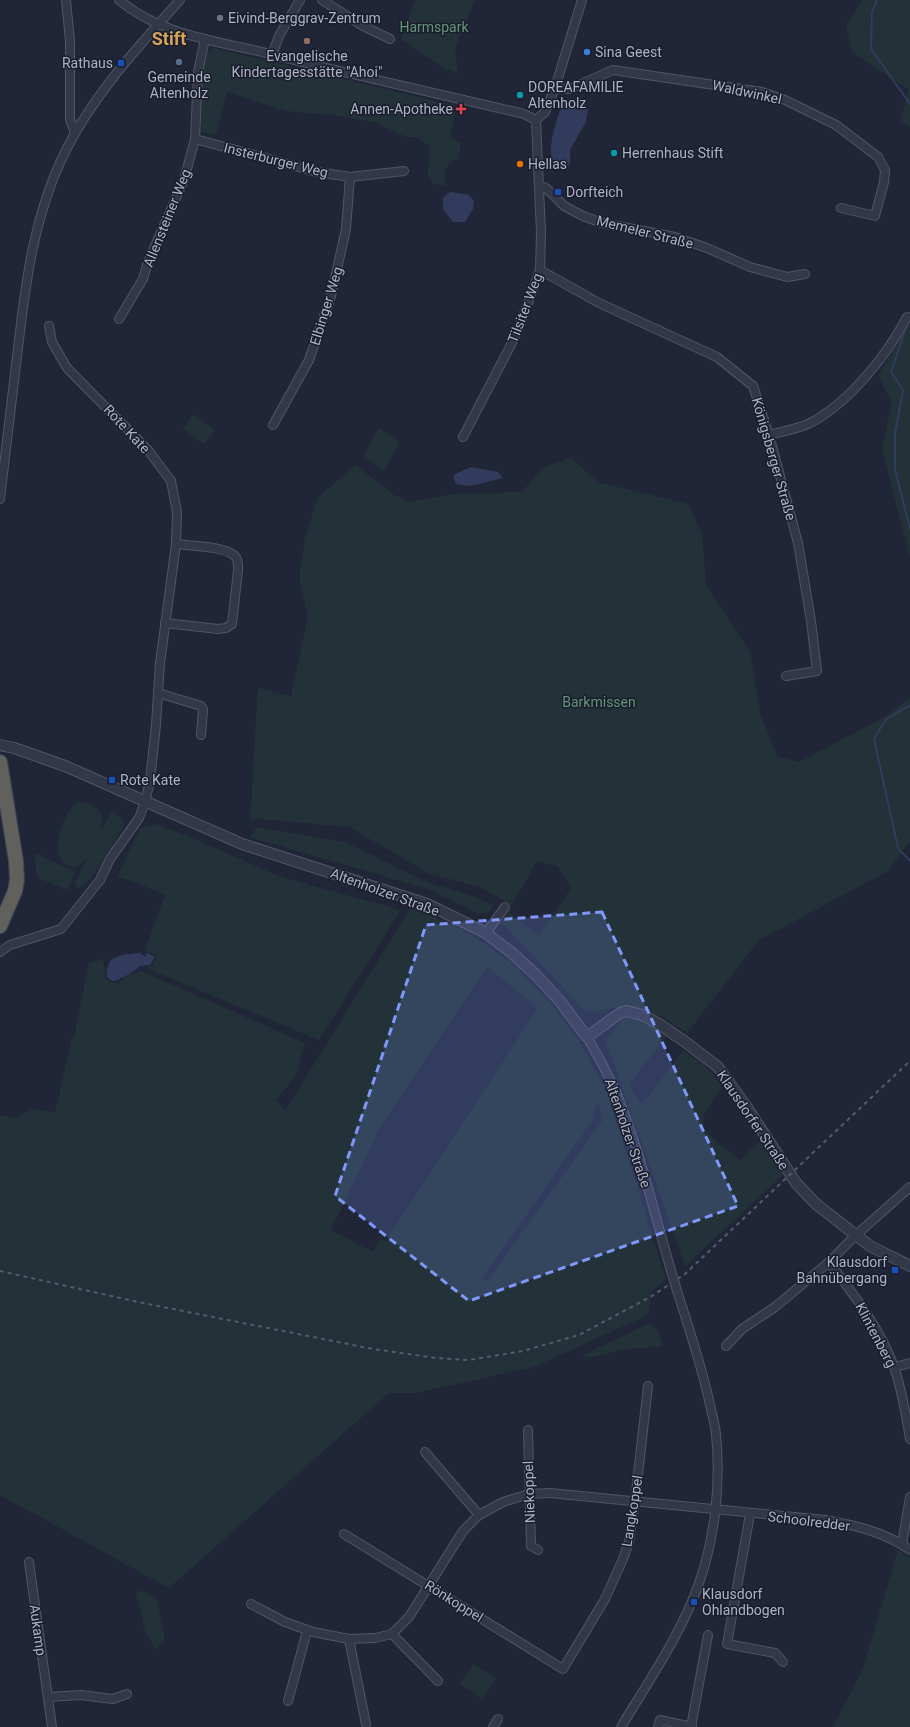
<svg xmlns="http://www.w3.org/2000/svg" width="910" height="1727" viewBox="0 0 910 1727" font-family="Roboto,sans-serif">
	<rect width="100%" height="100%" fill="#202637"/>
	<!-- green -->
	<g fill="#223238" fill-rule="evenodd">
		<path d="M415,0h60l-20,48 3,25 -13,-4 -44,-30z"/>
		<path d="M862,0h48v127l-9,-6 7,-32 -56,-37 -6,-26z"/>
		<path d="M214,48l242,58 -6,32 11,5 -3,16 -8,2 -5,10v15l-13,-3 -4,-8 2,-29 -14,-9h-10l-32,-15 -43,-7 -45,-4 -59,-19 -11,43 -15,-3v-47l5,-31z"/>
		<path d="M910,322v235l-28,-108 10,-46 -14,-28z"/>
		<path d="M193,414l22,16 -11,14 -21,-15z"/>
		<path d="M378,428l22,14 -16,29 -20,-15z"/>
		<path d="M571,458l27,24 90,22 14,29 4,52 44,67 10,60 17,44 22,6 86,-45 25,-19v143l-22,30 -129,69 -72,93 -26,-17 -38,-10 -36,7 -85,-90 7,-11 30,24 32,-48 -14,-22 -20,-5 -25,44 -32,-18 -50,-13 -81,-47 -91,-8 -8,2 8,-133 33,8 17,-80 -9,-38 6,-40 12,-40 39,-33 38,30 17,7 42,-8 69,-2 20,-24z"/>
		<path d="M77,803c18,-3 29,10 24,27l11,-19 10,8 3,5 -32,51 -6,8 -9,5 -3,-5 12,-25 -10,9c-33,0 -16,-53 0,-64z"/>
		<path d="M156,824l34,13 91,40 120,33 -82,130 -173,-72 7,-3 3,-7 -1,-3 -10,-5 20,-55 -30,-13 -18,-5 23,-49z"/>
		<path d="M257,827l88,15 82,40 49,15 17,8 -4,8h-12l-46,-23 -181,-53z"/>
		<path d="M38,854l37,18 -7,18 -30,-12 -4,-23z"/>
		<path d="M411,907l43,18 35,21 28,22 36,38 23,30 35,62 1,10 54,171 -14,12 -4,24 -114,52 -118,26h-27l-220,195 -169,-93v-379l18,1 16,-9 21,5 17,-76h2l15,-74 14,-4 3,21 12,4 8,-8 15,-5 164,72 -9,33 -20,24 9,11zM487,967l51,41 -153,233 -5,-1 -7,12 -42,-22 49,-102zM597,1102l4,8 1,11 -114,159 -6,-1 111,-160z"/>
		<path d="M628,1018l12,3 27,14 -38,50 12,18 9,-8 33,-45 21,15 19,21 -19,28 -1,14 14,14 24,18 19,-19 23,34 -98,91 -79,-225 16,-21z"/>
		<path d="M649,1323l9,8 5,15 -43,4 -31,8 -6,-3z"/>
		<path d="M898,1550l12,8v169h-77l30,-59z"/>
		<path d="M141,1590l16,10 8,40 -9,9 -10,-15 -10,-41z"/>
		<path d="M473,1664l23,14 -14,21 -22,-15z"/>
	</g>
	<!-- water -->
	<g fill="#323b5c">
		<path d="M564,101l16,1 6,3 2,4 -2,13 -16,28v13l-2,4c-32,6 -10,-53 -4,-66z"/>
		<path d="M452,192l17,3 5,6 -1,8 -8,13h-12l-10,-13v-11l5,-5z"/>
		<path d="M471,467l27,5 5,6 -33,8 -14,-2 -3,-6 2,-4z"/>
		<path d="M140,953l5,4 2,-4 8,4 -5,8 -10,1c-3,4 -23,16 -28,15l-5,-4c-2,-23 15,-22 33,-24z"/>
	</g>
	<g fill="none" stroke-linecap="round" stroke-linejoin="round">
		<!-- stream -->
		<g stroke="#323b5c" stroke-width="2">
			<path d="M877,0l-5,12 -1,37 39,55"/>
			<path d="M908,322l-17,50 12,18 -8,44v35l15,60"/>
			<path d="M910,705l-24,14 -12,20 24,109 12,13"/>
		</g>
		<defs>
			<g id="minor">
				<path d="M66,0l4,41v78l5,14"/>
				<path d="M119,0c44,37 101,41 155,55 83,21 166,39 250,59l12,6"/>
				<path d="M322,0l41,26 27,13"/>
				<path d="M272,55l7,-19 21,-36"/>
				<path d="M555,88l15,1 43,-19 149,22 23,8 51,25 42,32 7,13 -1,12 -9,34 -34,-8"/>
				<path d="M536,120l9,-8 10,-24 27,-88"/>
				<path d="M195,139l122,33 33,5 54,-6"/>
				<path d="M539,185l7,3 18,18 19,10 19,7 73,14 32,11 43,19 37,10 18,-3"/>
				<path d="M540,270l59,33 118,54 36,29 16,49 29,108 13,78 6,50 -31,5"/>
				<path d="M119,319l24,-40 5,-17 36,-82 11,-41 3,-67 7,-33"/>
				<path d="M273,425l36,-65 22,-64 15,-67 4,-52"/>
				<path d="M769,435c14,-4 29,-6 41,-12 39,-20 77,-68 97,-106"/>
				<path d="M463,437l54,-104 23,-63 1,-37 -5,-113"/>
				<path d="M0,499c6,-48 11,-95 17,-142 8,-71 16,-140 48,-205 28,-57 73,-105 115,-152"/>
				<path d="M165,623l53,6 8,-1 6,-4 6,-53c0,-5 1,-11 -3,-15 -11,-10 -44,-10 -59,-12"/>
				<path d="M158,693l43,13 2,3 -2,26"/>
				<path d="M486,933l19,-26"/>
				<path d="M0,952l10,-7 51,-16 39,-49 10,-21 29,-41 6,-16 5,-21 6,-56 4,-62 16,-119 1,-32 -6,-31 -23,-31 -81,-82 -15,-26 -3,-16"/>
				<path d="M587,1037c12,21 25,43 33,65 21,54 34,110 50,165"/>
				<path d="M829,1262c25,33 51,66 65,105 8,22 12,48 16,72"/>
				<path d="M726,1346l16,-17 33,-22 54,-45 26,-26 55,-49"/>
				<path d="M895,1367l15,-4"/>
				<path d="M528,1430l3,116 7,4"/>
				<path d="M425,1452l54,63"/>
				<path d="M750,1514l-23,130 48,9 8,9"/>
				<path d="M344,1534l219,135 42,-70 18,-40 6,-17 6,-41 13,-115"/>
				<path d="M902,1544l8,-47"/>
				<path d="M29,1562l23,165"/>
				<path d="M251,1604l34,18 28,10 36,7 26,-1 17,-4 17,-17 54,-86 16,-16 24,-13 26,-8 21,-1 275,27c29,5 60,12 85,30"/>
				<path d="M392,1634l46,47"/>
				<path d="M349,1639l17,85"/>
				<path d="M48,1697l33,-2 32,4 14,-5"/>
				<path d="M288,1701l19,-70"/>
				<path d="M493,1727l5,-8"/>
				<path d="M621,1727c27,-45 59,-91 77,-141 17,-47 23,-102 18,-152 -1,-10 -4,-20 -6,-29 -8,-38 -20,-74 -32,-111"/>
				<path d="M658,1727l2,-7 32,7"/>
				<path d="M691,1727l17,-92"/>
			</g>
			<path id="tertiary" d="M0,745l14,3 51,18 177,78 185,60 59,29 26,20 23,21 24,26 28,37 33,-24 7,-2 15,4 17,9 25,17 34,26 30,42 48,74 20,21 54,42 40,20"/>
			<path id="trunk" d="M0,762l16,99 1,19 -2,11 -15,35"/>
		</defs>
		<!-- minor casing -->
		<use href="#minor" stroke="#515566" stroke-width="10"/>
		<!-- tertiary casing -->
		<use href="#tertiary" stroke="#515566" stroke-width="12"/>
		<!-- trunk casing -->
		<use href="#trunk" stroke="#3e4252" stroke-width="16"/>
		<!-- minor -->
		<use href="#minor" stroke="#333848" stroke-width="8"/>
		<!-- tertiary -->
		<use href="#tertiary" stroke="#333848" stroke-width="10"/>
		<!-- trunk -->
		<use href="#trunk" stroke="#60605c" stroke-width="14"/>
		<!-- rail -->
		<path stroke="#555b6f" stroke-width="2" stroke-dasharray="4 4" stroke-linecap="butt" d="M0,1271l138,31 235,47 63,9 33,2 54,-9 56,-16 73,-39 33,-22 225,-213"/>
		<defs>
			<path id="minor-bridge" d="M670,1267l8,27"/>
		</defs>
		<!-- minor-bridge casing -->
		<use href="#minor-bridge" stroke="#515566" stroke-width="10" stroke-linecap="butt"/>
		<!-- minor-bridge -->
		<use href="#minor-bridge" stroke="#333848" stroke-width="8"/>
	</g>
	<!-- marked area -->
	<path fill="#7f98f8" fill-opacity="0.2" stroke="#7f98f8" stroke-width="3" stroke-dasharray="8 5" stroke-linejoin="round" d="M602,912l136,294 -269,95 -134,-105 91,-271z"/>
	<!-- markers -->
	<circle fill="#6b7280" stroke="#191d2c" stroke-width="1.5" cx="220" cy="18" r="4"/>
	<circle fill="#8d6e63" stroke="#191d2c" stroke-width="1.5" cx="307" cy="41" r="4"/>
	<circle fill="#3f7fe0" stroke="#191d2c" stroke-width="1.5" cx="587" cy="52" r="4"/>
	<circle fill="#5c6f8a" stroke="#191d2c" stroke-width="1.5" cx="179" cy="62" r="4"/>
	<g fill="#1a4fb4" stroke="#191d2c" stroke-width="1.5">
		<rect x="117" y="59" width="8" height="8" rx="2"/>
		<rect x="554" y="188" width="8" height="8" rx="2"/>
		<rect x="108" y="776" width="8" height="8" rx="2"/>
		<rect x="891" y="1266" width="8" height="8" rx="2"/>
		<rect x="690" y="1598" width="8" height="8" rx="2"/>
	</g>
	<g fill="#0f9aa8" stroke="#191d2c" stroke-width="1.5">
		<circle cx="520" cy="95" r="4"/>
		<circle cx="614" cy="153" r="4"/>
	</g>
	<path fill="#e0444e" stroke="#191d2c" stroke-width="1.5" d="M459 103h4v4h4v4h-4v4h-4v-4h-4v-4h4z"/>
	<circle fill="#e8710a" stroke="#191d2c" stroke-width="1.5" cx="520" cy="164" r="4"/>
	<g text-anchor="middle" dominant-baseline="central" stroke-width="3" stroke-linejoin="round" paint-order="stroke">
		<!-- poi labels -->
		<g font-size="14" fill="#aeb2c5" stroke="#191d2c" text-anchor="start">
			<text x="228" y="18">Eivind-Berggrav-Zentrum</text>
			<text x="595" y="52">Sina Geest</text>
			<text x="307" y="56" text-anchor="middle">Evangelische<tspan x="307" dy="16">Kindertagesstätte "Ahoi"</tspan></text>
			<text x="113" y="63" text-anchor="end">Rathaus</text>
			<text x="179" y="77" text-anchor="middle">Gemeinde<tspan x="179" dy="16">Altenholz</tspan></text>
			<text x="528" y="87">DOREAFAMILIE<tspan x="528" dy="16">Altenholz</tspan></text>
			<text x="453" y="109" text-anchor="end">Annen-Apotheke</text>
			<text x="622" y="153">Herrenhaus Stift</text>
			<text x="528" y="164">Hellas</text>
			<text x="566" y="192">Dorfteich</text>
			<text x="120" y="780">Rote Kate</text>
			<text x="887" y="1262" text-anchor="end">Klausdorf<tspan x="887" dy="16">Bahnübergang</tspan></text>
			<text x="702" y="1594">Klausdorf<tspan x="702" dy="16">Ohlandbogen</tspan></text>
		</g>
		<!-- park labels -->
		<g font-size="14" fill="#659579" stroke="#191d2c">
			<text x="434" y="27">Harmspark</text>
			<text x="599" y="702">Barkmissen</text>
		</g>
		<!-- street labels -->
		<g font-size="14" fill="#aeb2c5" stroke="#191d2c">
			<text transform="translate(747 92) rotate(12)">Waldwinkel</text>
			<text transform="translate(276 160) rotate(14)">Insterburger Weg</text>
			<text transform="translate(167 218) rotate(-68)">Allensteiner Weg</text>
			<text transform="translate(645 232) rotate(14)">Memeler Straße</text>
			<text transform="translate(326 306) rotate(-73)">Elbinger Weg</text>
			<text transform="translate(525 308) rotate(-69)">Tilsiter Weg</text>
			<text transform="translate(127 429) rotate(47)">Rote Kate</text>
			<text transform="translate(774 459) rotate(74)">Königsberger Straße</text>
			<text transform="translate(385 892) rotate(20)">Altenholzer Straße</text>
			<text transform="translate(753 1120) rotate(56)">Klausdorfer Straße</text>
			<text transform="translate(628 1133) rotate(71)">Altenholzer Straße</text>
			<text transform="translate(876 1335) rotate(62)">Klintenberg</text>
			<text transform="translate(529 1492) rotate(-92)">Niekoppel</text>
			<text transform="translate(632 1511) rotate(-81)">Langkoppel</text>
			<text transform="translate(809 1521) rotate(7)">Schoolredder</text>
			<text transform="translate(454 1601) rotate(32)">Rönkoppel</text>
			<text transform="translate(38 1630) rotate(82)">Aukamp</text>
		</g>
		<!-- district labels -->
		<g font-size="18" font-weight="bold" fill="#d4a45a" stroke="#191d2c">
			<text x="169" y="38">Stift</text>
		</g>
	</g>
</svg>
